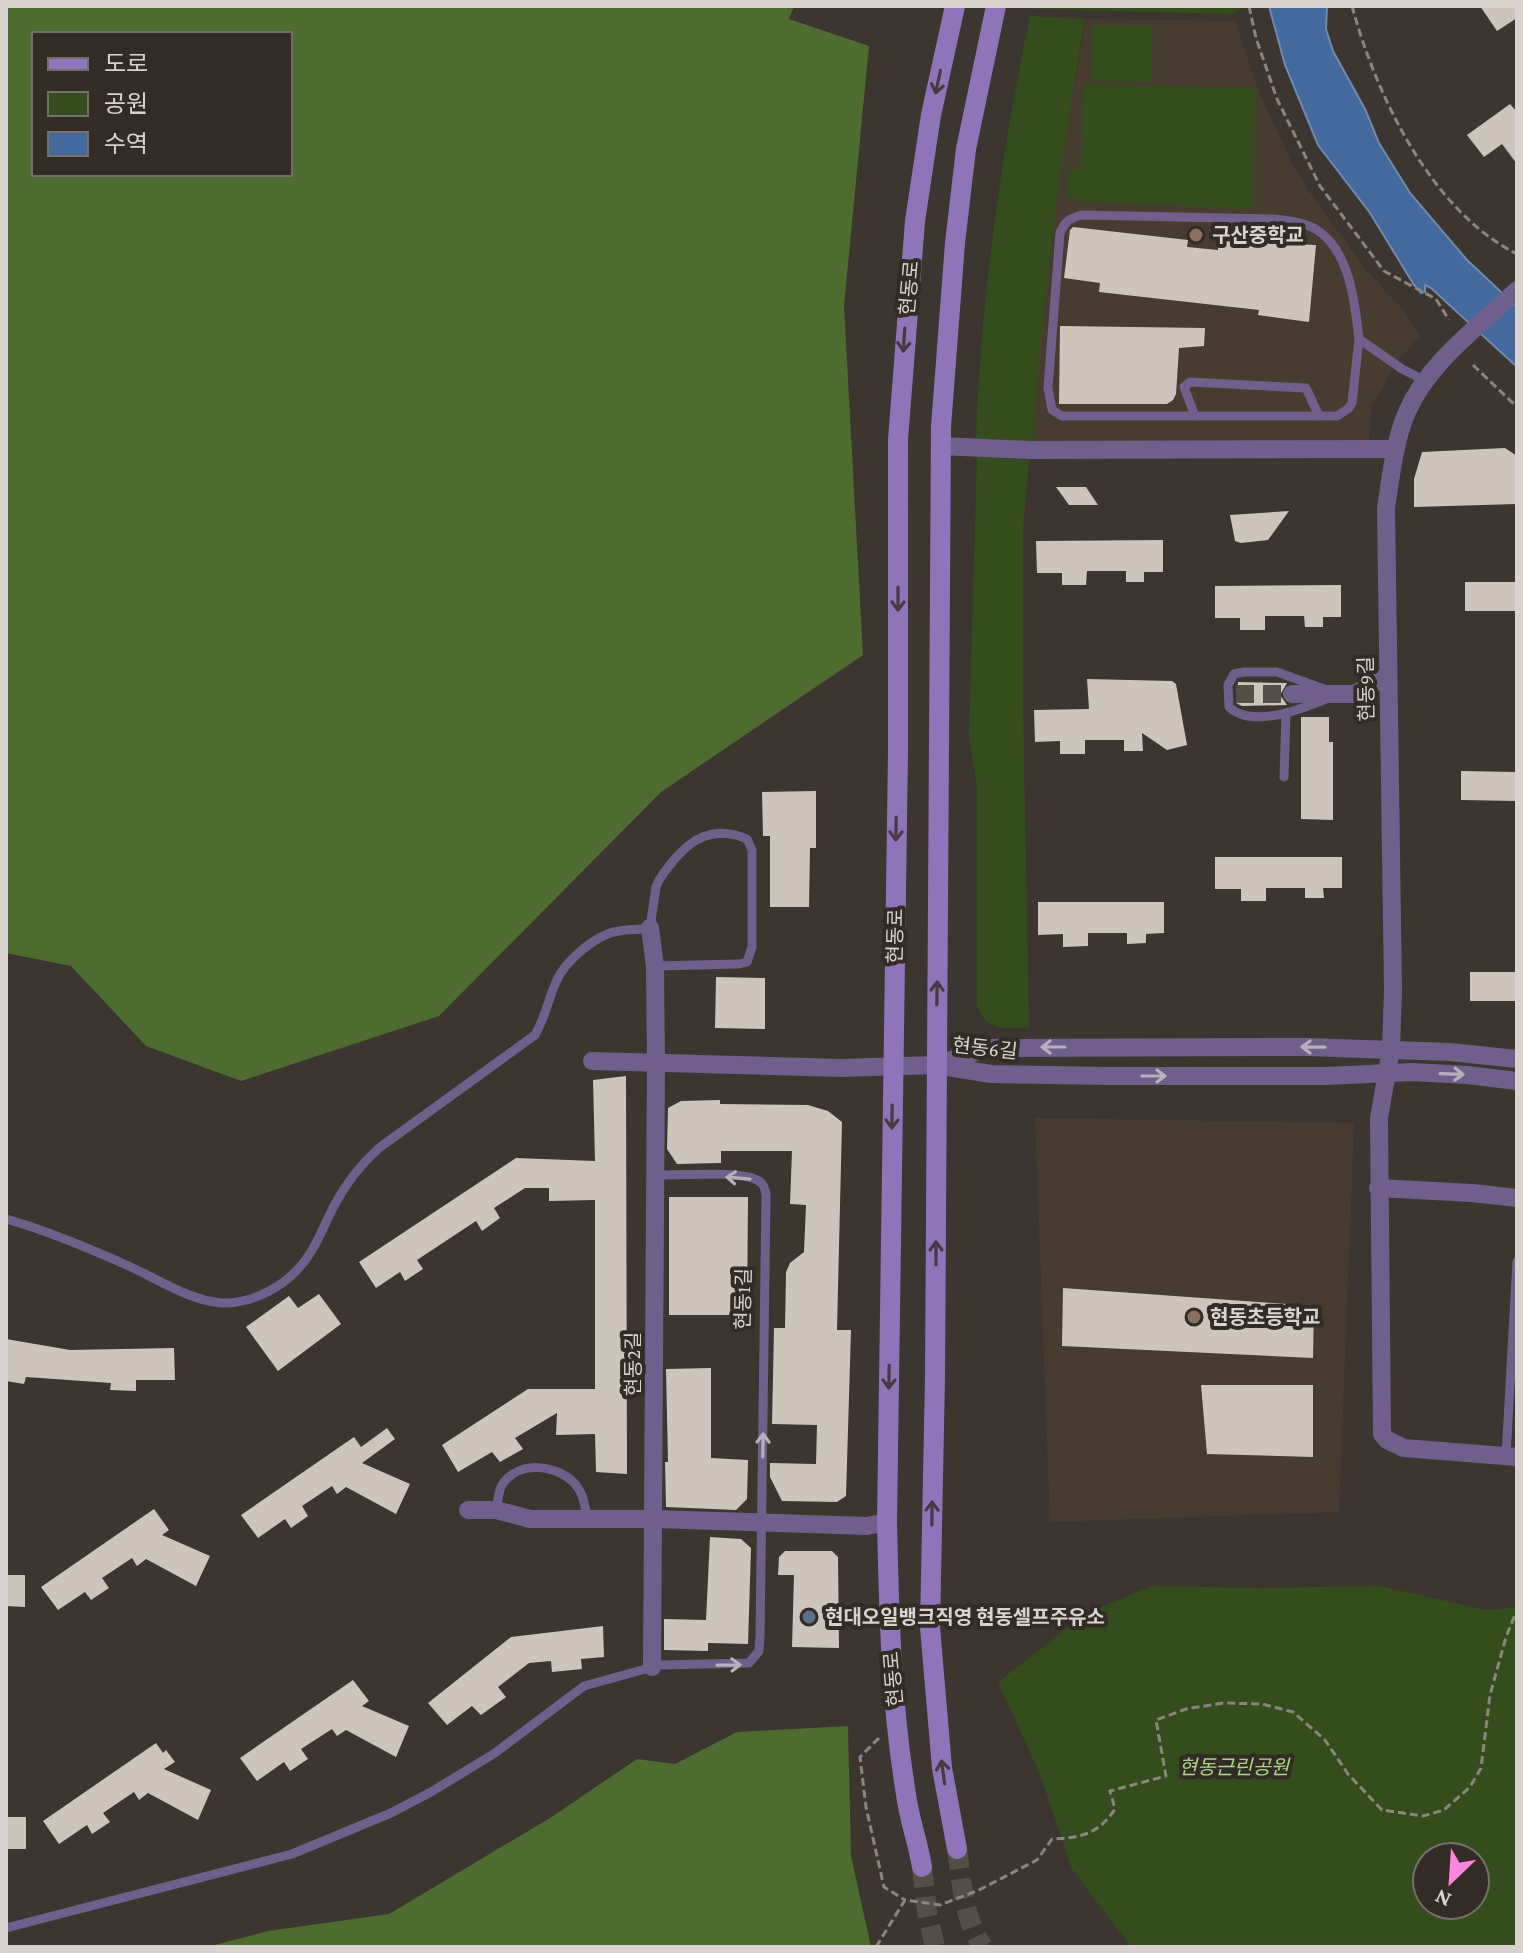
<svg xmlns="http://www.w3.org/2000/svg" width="1523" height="1953" viewBox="0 0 1523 1953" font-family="'Crimson Pro','Noto Sans KR',serif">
	<rect width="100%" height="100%" fill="#3d3630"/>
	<!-- built -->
	<g fill="#483c31">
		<path d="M1086,19l149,2 26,76 31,66 16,27 56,77 41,45 15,24 -20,22 -28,47 -3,36 -336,1 8,-119 10,-83 14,-99z"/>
		<path d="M1035,1118l319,5 -15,389 -289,10z"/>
	</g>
	<!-- green -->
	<g fill="#344d1d" fill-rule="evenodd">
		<path d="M1033,6h209l-1,3 -9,5 -197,-5z"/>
		<path d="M1030,16l55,3c-24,141 -43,280 -52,423l-57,-3c5,-142 25,-284 54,-423z"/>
		<path d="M1092,25l61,1 -1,56 -60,-1z"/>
		<path d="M1083,84l173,4 -2,121 -170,-7 -18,-4 2,-28 13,-1z"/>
		<path d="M977,456l52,4 -6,70v169l6,329c-26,-1 -42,5 -52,-23v-218l-8,-51z"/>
		<path d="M1152,1586l105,2 123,-2 106,24 31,-3v340h-386l-59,-78 -32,-95 -42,-92 89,-69zM1475,1857v48h-48v-48z"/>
	</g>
	<!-- forest -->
	<g fill="#4c6c30" fill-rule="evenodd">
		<path d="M6,6h788l-5,13 80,27 -25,260 19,349 -202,137 -222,224 -198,65 -95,-35 -75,-80 -65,-13zM34,34h256v140h-256z"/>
		<path d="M848,1726l3,130 20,91h-664l61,-16 121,-17 161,-96 87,-59 38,5 62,-32z"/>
	</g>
	<!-- water -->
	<path fill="#43699e" stroke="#7089ad" stroke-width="2" d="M1269,6h58l-1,23 7,22 32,58 14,34 31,50 57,67 50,47v60l-86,-79 -6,-3v7l-4,1 -7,-8 -44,-72 -52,-68 -33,-80z"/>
	<!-- building -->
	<g fill="#cdc4bc">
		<path d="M1480,6h37v12l-20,13z"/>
		<path d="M1510,104l7,8v52l-15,-20 -18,13 -17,-22z"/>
		<path d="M1073,227l115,13 -1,7 31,3v-9l98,4 -7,77 -51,-7 1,-5 -160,-18 1,-9 -36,-5 6,-48z"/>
		<path d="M1060,326l145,2 -1,18 -25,2 -3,46 -3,6 -6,4h-108z"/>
		<path d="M1505,448l12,8v48l-103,3v-28l8,-27z"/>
		<path d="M1056,487h30l12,18h-29z"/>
		<path d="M1289,511l-21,29 -27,3 -6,-2 -5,-26z"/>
		<path d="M1163,540v32h-19v10h-18v-11h-39l-1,14h-24v-12h-25l-1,-32z"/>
		<rect x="1465" y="582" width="52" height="29"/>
		<path d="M1341,585v32h-18v10h-18l-1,-11h-39v14h-25v-12h-25v-32z"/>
		<path d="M1087,679l85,2 4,3 11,61 -20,5 -25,-17 1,18h-19v-11h-39v14h-25v-13l-25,1 -1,-32 55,-1z"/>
		<path d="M1238,682l49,1 -7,12 7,10 -45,1 -6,-3z"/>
		<path d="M1301,717h28v25h4v78l-32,-1z"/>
		<path d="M1461,771l56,1v29l-56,-1z"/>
		<path d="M816,791v57h-6l-1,59h-39v-71h-7l-1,-44z"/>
		<path d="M1215,857h127v31h-19l1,10h-19v-10h-39v13h-25v-12h-26z"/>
		<path d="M1038,902h126v31l-18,1v9l-19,1v-11h-39v13l-25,1v-13l-25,1z"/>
		<rect x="1470" y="972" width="47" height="29"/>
		<path d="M716,977l49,1v51l-50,-1z"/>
		<path d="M626,1076l1,398 -31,-2 -1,-38 -39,1 1,-22 -42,25 8,11 -23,13 -8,-10 -34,20 -16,-27 86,-56h67v-189l-46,1v-13h-24l-31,20 6,10 -18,13 -6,-10 -59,39 6,9 -18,12 -5,-9 -24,16 -17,-26 157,-104 79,3 -2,-81z"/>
		<path d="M720,1100v4l88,1 20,6 14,11 -5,208h14l-5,166 -9,6 -55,-1 -12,-24v-14l46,1 1,-39 -45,-1 2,-96h11l1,-56 4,-9 14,-11 2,-47 -16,-1 2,-53h-71v12l-44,1 -10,-15 1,-41 13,-7z"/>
		<path d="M669,1197h79l-1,118h-78z"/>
		<path d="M1063,1288l251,18 -1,52 -251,-12z"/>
		<path d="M319,1294l22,30 -63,47 -32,-44 43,-31 9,12z"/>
		<path d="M6,1339l64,11 104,-2 1,32h-39v11l-26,-1 1,-7 -85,-6 -2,7 -18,-3z"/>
		<path d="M711,1368v90l37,2 -1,39 -11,11 -70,-3 -1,-45h3l-2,-93z"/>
		<path d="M1201,1385h112v72l-106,-3z"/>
		<path d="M387,1428l8,11 -33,24 48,21 -14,30 -50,-27 -9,7 -5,-8 -30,20 6,10 -17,12 -6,-9 -27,19 -17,-23 113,-78 7,10z"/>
		<path d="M154,1509l15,21 -7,5 48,21 -14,30 -50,-27 -9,7 -5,-8 -30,20 7,10 -18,12 -6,-8 -27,18 -17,-23z"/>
		<path d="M710,1537l31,2 10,9 -3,96 -40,-1v8l-44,-1v-31l42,1z"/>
		<path d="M785,1551h47l6,6 1,91 -47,-1 2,-72h-16l1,-18z"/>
		<path d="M6,1575h19v32l-19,-1z"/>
		<path d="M603,1626l1,31 -23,2 1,10 -30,3 -1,-11 -22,2 -31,24 8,10 -25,18 -9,-9 -25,19 -19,-22 83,-66z"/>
		<path d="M353,1680l16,21 -7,5 47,20 -13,31 -50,-27 -9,6 -5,-7 -31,20 7,10 -18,12 -6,-9 -27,19 -17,-23z"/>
		<path d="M156,1743l7,10 3,-3 9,12 -11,7 47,21 -13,30 -50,-27 -9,7 -5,-8 -31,21 7,9 -18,12 -5,-9 -28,19 -16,-23z"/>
		<rect x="6" y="1817" width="20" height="32"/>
	</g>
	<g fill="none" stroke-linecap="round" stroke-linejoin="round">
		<!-- street-tunnel -->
		<path stroke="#544e48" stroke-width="18" stroke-dasharray="18 9" stroke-linecap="butt" d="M1236,694h56"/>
		<!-- secondary-tunnel -->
		<g stroke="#544e48" stroke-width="20" stroke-dasharray="20 10" stroke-linecap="butt">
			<path d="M957,1849c5,34 6,69 26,98"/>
			<path d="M922,1867l5,45 8,35"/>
		</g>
		<!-- path -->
		<g stroke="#8b8580" stroke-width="3" stroke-dasharray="8 4" stroke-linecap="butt">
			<path d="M1249,6l7,32 21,61 43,87 64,85 52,28 13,21"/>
			<path d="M1352,6c24,89 79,205 165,248"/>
			<path d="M1473,365l44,42"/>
			<path d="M879,1738l-19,19 6,50 18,80 21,13"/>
			<path d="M876,1947l29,-47 35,5 39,-15 58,-30 15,-21c28,-1 47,-5 63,-30l-5,-18 56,-15 -10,-56 30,-11 37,-6 39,1 31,8 32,28 23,34 34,36 41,6 21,-6 26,-23 11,-19 9,-73 16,-58 11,-27"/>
		</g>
		<!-- lane -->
		<g stroke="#715f8b" stroke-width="9">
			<path d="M1359,339l-7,64 -3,5 -12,8h-275l-10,-6 -4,-22 12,-155c5,-12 10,-15 22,-18l192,4c14,2 30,3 43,11 33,21 38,74 42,109l43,30 24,12"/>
			<path d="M1195,416l-11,-29 6,-5 116,6 13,28"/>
			<path d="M1244,672h33l61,22c-26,11 -84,37 -109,13l-1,-22 6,-11z"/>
			<path d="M1284,777l2,-64"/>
			<path d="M6,1219c43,12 85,30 125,48 28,13 60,34 91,36 27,1 58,-14 76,-34 17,-18 25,-42 36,-63 12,-23 26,-41 45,-58l156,-113c10,-17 13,-35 21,-53 9,-21 40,-48 63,-51 10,-2 21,-1 31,-3l6,-41 3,-7c22,-33 47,-59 88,-41l5,11v97l-5,15 -8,2 -84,2"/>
			<path d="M1506,1456l11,-195"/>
			<path d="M496,1510c2,-8 2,-18 6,-25 16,-25 55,-21 73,-1 9,10 10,23 12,35"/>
			<path d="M6,1928l286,-74 99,-41 40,-21 64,-39 89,-67 76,-21 89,-2 10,-12 1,-16 6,-440c-1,-6 -2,-12 -9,-15 -17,-9 -79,-5 -102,-5"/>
		</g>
		<!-- street -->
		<g stroke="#715f8b" stroke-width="18">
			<path d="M1517,290c-38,36 -89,73 -110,122 -13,30 -16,65 -21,96l7,482 -2,59 -12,69 3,316 5,6 17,8 113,9"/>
			<path d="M940,446l90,4 366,-1"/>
			<path d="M1292,694h62l34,-18"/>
			<path d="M650,928l5,38 1,96 -4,605"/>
			<path d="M592,1061l249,7 95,-3 55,9 117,2h218l86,-4 55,3 50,6"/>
			<path d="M939,1064l49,-16 319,-1 143,5 67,7"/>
			<path d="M1378,1188l94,5 45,5"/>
			<path d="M468,1510h28l34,9h124l213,7 20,-4"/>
		</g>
		<!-- secondary -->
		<g stroke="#9074b9" stroke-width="20">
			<path d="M957,1849l-15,-81 -12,-141 5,-250 6,-950 14,-184 11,-94 30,-143"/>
			<path d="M922,1867c-4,-25 -13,-48 -16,-73 -15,-90 -17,-181 -19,-272l11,-771v-311l17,-219 16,-106 24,-109"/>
		</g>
	</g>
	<!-- one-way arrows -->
	<defs><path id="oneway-shaft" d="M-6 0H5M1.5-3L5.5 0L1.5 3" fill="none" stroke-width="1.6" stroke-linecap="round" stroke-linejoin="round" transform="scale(2)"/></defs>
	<g stroke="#463a43">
		<use href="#oneway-shaft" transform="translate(938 82) rotate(102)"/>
		<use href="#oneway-shaft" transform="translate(904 340) rotate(94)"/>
		<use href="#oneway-shaft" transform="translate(898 599) rotate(90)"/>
		<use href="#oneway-shaft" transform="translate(896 829) rotate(91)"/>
		<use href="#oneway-shaft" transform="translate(937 993) rotate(-89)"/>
		<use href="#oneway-shaft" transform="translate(892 1117) rotate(91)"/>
		<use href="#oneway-shaft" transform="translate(936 1253) rotate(-90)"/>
		<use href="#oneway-shaft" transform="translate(889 1377) rotate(91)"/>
		<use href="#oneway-shaft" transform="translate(932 1513) rotate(-89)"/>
		<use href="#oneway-shaft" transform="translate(943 1772) rotate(-98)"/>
	</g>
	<g stroke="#b9b0bb">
		<use href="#oneway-shaft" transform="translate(1053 1047) rotate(180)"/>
		<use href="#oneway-shaft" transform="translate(1313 1047) rotate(-179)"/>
		<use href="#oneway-shaft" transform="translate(1452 1074) rotate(2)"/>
		<use href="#oneway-shaft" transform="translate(1154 1076)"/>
		<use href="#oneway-shaft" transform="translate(738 1178) rotate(-175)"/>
		<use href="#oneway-shaft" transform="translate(763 1445) rotate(-89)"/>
		<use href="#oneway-shaft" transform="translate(729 1665) rotate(-1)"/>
	</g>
	<!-- markers -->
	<g fill="#8d6e63" stroke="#332c26" stroke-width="3">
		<circle cx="1196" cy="235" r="8"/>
		<circle cx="1194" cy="1317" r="8"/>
	</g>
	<circle fill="#5c6f8a" stroke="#332c26" stroke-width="3" cx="809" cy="1617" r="8"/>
	<g text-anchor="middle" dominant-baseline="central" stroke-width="8" stroke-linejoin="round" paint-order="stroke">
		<!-- poi labels -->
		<g font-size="20" font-weight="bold" fill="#d8d3cf" stroke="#332c26" text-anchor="start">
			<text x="1212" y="235">구산중학교</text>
			<text x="1210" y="1317">현동초등학교</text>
			<text x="825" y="1617">현대오일뱅크직영 현동셀프주유소</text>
		</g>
		<!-- street labels -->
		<g font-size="20" fill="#d8d3cf" stroke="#332c26">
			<text transform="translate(909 288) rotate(-85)">현동로</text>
			<text transform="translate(1366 689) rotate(-91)">현동9길</text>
			<text transform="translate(895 936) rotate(-89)">현동로</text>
			<text transform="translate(985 1048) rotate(6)">현동6길</text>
			<text transform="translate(743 1299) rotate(-89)">현동1길</text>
			<text transform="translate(633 1364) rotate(-90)">현동2길</text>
			<text transform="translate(893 1679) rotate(-95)">현동로</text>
		</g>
		<!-- park labels -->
		<g font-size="20" font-style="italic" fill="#a6d780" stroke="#332c26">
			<text x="1234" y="1767">현동근린공원</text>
		</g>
	</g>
	<!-- border -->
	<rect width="1523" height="1953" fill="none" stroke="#d8d3cf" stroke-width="16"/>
	<!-- legend -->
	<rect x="32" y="32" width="260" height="144" fill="#332c26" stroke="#756f6a" stroke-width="2"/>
	<rect x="48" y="58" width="40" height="12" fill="#9074b9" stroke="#756f6a" stroke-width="2"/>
	<text x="104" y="72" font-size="24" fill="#d8d3cf">도로</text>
	<rect x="48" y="92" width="40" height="24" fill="#344d1d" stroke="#756f6a" stroke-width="2"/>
	<text x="104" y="112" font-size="24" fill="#d8d3cf">공원</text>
	<rect x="48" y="132" width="40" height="24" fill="#43699e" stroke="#756f6a" stroke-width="2"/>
	<text x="104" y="152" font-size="24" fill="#d8d3cf">수역</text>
	<!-- north arrow -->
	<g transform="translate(1451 1881) rotate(205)"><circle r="38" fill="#332c26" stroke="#756f6a" stroke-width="2"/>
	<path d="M0-6L14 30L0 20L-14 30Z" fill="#ff85de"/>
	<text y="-12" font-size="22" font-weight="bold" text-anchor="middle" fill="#d8d3cf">N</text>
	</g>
</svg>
